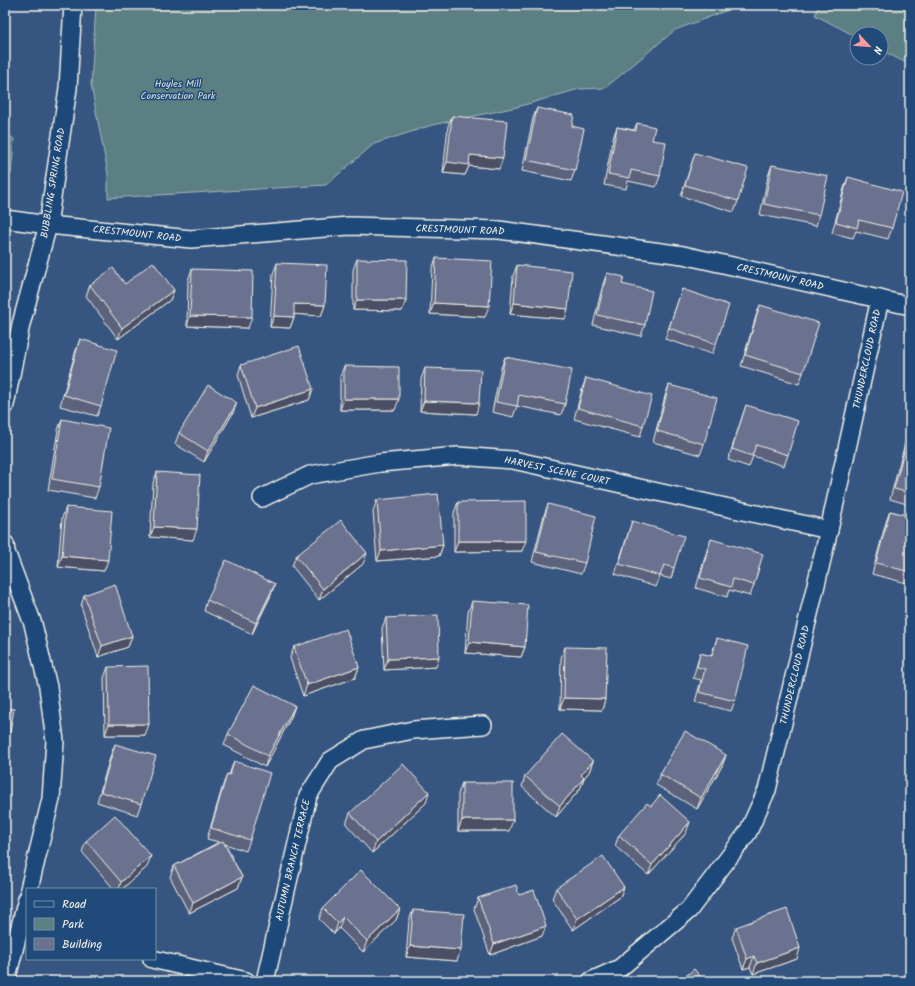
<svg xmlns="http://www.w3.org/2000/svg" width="915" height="986" viewBox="0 0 915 986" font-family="Kalam,sans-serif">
	<rect width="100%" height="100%" fill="#365681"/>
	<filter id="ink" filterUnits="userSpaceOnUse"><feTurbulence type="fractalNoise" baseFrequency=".025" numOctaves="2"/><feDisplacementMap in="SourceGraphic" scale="8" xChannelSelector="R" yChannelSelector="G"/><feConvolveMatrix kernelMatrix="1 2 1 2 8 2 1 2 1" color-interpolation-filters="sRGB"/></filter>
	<g filter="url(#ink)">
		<!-- green -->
		<g fill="#5c7f84" stroke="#a8b8b6">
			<path d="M96,5h645l-66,25 -70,58 -26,1 -62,18 -85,18 -58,19 -48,41 -218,13v-24l-17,-89z"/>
			<path d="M819,5h91v60l-29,-15v-16h-24v3l-42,-22z"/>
			<path d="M5,135l5,1 4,3 -3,36 -6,-1z"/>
		</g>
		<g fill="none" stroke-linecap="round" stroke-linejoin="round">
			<defs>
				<g id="street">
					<path d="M5,219l43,6 143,14 158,-13 150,4 184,25 227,51"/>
					<path d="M5,405l16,-81 27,-99 20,-137 5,-83"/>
					<path d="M262,498l48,-23 70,-12 78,-7 55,4 316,70"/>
					<path d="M5,544l1,8 27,72 15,63 7,54 -4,58 -22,90"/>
					<path d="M152,959l94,22"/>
					<path d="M6,981l21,-82"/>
					<path d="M265,981l43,-185 22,-35 34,-21 49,-10 70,-5"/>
					<path d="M591,981l29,-13 69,-58 59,-78 19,-42 62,-260 51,-231"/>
				</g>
			</defs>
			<!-- street casing -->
			<use href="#street" stroke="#f4f1e8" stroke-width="20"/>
			<!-- street -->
			<use href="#street" stroke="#1f4a7a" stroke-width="17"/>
		</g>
		<!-- wall -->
		<g fill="#5c627c" stroke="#f4f1e8">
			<path d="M537,108l35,18 3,44 -4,11 -49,-10 11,-53z"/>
			<path d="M452,116l47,53 -30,-3 -4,9 -22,-2 5,-47z"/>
			<path d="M637,123l15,17 8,36 -4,11 -28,-6 -2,8 -22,-4 9,-47 4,-11 17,3z"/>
			<path d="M695,153l43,48 -4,11 -53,-16z"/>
			<path d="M772,165l47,50 -3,11 -56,-11 8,-39z"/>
			<path d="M848,177l44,51 -4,11 -32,-8 -3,7 -21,-5 12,-45z"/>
			<path d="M436,258l49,59 -55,-3 2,-45z"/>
			<path d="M357,259l49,41 -4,11 -49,-1v-40z"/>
			<path d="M277,263l48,42 -4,11 -27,-2v3l-4,11 -20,-1 3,-53z"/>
			<path d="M517,265l48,54 -55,-5 3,-38z"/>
			<path d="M192,269l56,59 -61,-2 1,-46z"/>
			<path d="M607,273l15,11 23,41 -4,11 -48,-11 10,-41z"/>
			<path d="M125,284l49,6 -4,10 -52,39 -32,-43 4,-11z"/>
			<path d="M682,289l34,55 -4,10 -47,-15z"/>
			<path d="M760,305l43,68 -4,11 -58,-18 15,-50z"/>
			<path d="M80,339l21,67 -4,10 -37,-10 16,-56z"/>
			<path d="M505,357l60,47 -4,11 -44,-9 -4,11 -21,-5 9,-44z"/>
			<path d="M241,365l72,24 -4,11 -58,18 -13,-43z"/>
			<path d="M344,366l51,44h-55v-33z"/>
			<path d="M425,368l51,46 -56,-3 1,-32z"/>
			<path d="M586,378l57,48 -3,11 -66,-18 8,-30z"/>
			<path d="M669,385l35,59 -4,11 -47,-13 12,-46z"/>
			<path d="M746,405l42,50 -4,11 -31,-10 -4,11 -21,-7z"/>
			<path d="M233,413l-29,49 -29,-18 4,-11z"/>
			<path d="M62,419l37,68 -4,11 -47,-8 10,-60z"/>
			<path d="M909,432h1v73l-20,-6 15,-56z"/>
			<path d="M157,472l36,68 -43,-3 3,-54z"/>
			<path d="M377,500l66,45 -4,11 -62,5 -4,-50z"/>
			<path d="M458,502l64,49 -68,1v-39z"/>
			<path d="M548,504l37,59 -4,11 -49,-12 12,-47z"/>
			<path d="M66,507l38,64 -46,-4 4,-49z"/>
			<path d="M890,511l20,5v68l-38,-10 14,-52z"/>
			<path d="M632,521l42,47 -3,11 -11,-3 -4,11 -41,-13z"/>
			<path d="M711,539l43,46 -4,11 -21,-6 -2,7 -31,-9 11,-38z"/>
			<path d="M296,556l67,8 -44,36 -27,-34z"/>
			<path d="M84,595l48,41 -4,11 -30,10 -17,-51z"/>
			<path d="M271,595l-19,39 -48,-23 3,-11z"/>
			<path d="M472,601l53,46 -4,10 -56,-4 3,-41z"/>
			<path d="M386,618l50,49 -52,3 -2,-42z"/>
			<path d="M717,638l18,63 -4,10 -36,-9 6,-22 -8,-2 4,-14 3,-11 11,3z"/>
			<path d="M294,647l65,20 -4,11 -52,18 -13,-38z"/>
			<path d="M565,647l40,52 -3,11 -42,-1 1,-51z"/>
			<path d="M108,667l37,68h-40l-1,-57z"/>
			<path d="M295,706l-4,11 -26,50 -41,-22 4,-11z"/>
			<path d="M115,744l26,60 -4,11 -40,-13 14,-48z"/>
			<path d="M726,755l-4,11 -25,43 -41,-24 4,-11z"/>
			<path d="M234,761l16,79 -4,11 -21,-7 17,33 -4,11 -49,25 -19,-36 4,-11 45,-24 -12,-3 16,-54 4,-11 2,1z"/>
			<path d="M593,761l-4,11 -5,6 -4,11 -24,28 -34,-30 3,-11z"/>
			<path d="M462,783l47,48h-51v-37z"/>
			<path d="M426,803l-54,50 -26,-29 4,-11z"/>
			<path d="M651,806l35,27 -38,42 -33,-29 4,-11z"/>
			<path d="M86,841l61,26 -25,22h-8l-32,-37z"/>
			<path d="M624,887l-4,10 -47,33 -21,-31 4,-11z"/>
			<path d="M519,895l23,41 -52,19 -16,-46 4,-11z"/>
			<path d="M323,908l77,1 -4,11 -33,32 -24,-24 -5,6 -15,-15z"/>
			<path d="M413,910l44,51 -51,-4 3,-36z"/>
			<path d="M736,927l61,32 -44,15 -3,-7 -7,2 -11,-31z"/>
		</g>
		<!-- shaded-wall -->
		<g fill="#4b5065" stroke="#f4f1e8">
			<path d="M470,155l33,3 -4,11 -30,-3 -4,9 -22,-2 4,-11z"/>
			<path d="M174,290l-4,10 -52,39 4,-11z"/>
			<path d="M357,300h49l-4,11 -49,-1z"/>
			<path d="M434,303l55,3 -4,11 -55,-3z"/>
			<path d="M514,303l54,6 -3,10 -55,-5z"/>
			<path d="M294,304l31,1 -4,11 -30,-2z"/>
			<path d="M190,316l62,1 -4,11 -61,-2z"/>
			<path d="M274,316l20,1 -4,11 -20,-1z"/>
			<path d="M313,389l-4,11 -58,18 4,-10z"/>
			<path d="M344,399h55l-4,11h-55z"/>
			<path d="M424,401l55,2 -3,11 -56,-3z"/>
			<path d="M237,403l-4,10 -29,49 4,-11z"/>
			<path d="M154,527l43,2 -4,11 -43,-3z"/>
			<path d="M458,541h68l-4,10 -68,1z"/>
			<path d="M443,545l-4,11 -62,5 4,-10z"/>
			<path d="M367,553l-4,11 -44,36 4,-11z"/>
			<path d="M62,556l46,4 -4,11 -46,-4z"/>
			<path d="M275,584l-4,11 -19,39 4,-11z"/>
			<path d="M132,636l-4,11 -30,10 4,-11z"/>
			<path d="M469,642l56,5 -4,10 -56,-4z"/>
			<path d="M439,657l-3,10 -52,3 4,-11z"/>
			<path d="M359,667l-4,11 -52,18 4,-11z"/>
			<path d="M564,698l41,1 -3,11 -42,-1z"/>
			<path d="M295,706l-4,11 -26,50 3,-11z"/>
			<path d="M109,724h40l-4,11h-40z"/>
			<path d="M726,755l-4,11 -25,43 4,-11z"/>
			<path d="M593,761l-4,11 -12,14 4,-11z"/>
			<path d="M584,778l-4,11 -24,28 4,-11z"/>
			<path d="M429,792l-3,11 -54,50 4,-11z"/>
			<path d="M462,820h51l-4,11h-51z"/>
			<path d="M690,822l-4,11 -38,42 4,-10z"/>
			<path d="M151,856l-4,11 -25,22h-3l2,-7z"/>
			<path d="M242,877l-4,11 -49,25 4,-10z"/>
			<path d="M624,887l-4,10 -47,33 4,-11z"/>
			<path d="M400,909l-4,11 -33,32 4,-11z"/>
			<path d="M343,917l-4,11 -5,6 4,-11z"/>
			<path d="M546,926l-4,10 -52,19 4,-11z"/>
			<path d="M410,946l51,4 -4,11 -51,-4z"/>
			<path d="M800,948l-3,11 -44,15 4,-11z"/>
			<path d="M754,956l-4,11 -7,2 4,-10z"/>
		</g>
		<!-- building -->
		<g fill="#6b7290" stroke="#f4f1e8">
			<path d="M537,108l37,7 -2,11 12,3 -9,41 -49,-10z"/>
			<path d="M452,116l55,5 -4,37 -33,-3 -1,10 -22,-3z"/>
			<path d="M637,123l18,4 -3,13 14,2 -6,34 -29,-6 -1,8 -22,-4 9,-47 19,4z"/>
			<path d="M695,153l53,15 -10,33 -53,-16z"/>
			<path d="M772,165l56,11 -9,39 -55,-11z"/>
			<path d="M848,177l54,15 -10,36 -33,-8 -2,8 -21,-6z"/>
			<path d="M436,258l56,3 -3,45 -55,-3z"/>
			<path d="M357,259l50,1 -1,40h-49z"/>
			<path d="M153,262l21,28 -52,38 -32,-43 23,-17 12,16z"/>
			<path d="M277,263l50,2 -2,40 -31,-1v13l-20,-1z"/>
			<path d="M517,265l55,6 -4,38 -54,-6z"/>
			<path d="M192,269l61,2 -1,46 -62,-1z"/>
			<path d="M607,273l17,4 -2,7 30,7 -7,34 -48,-10z"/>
			<path d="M682,289l47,16 -13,39 -47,-16z"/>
			<path d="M760,305l59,18 -16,50 -58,-18z"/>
			<path d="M80,339l37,11 -16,56 -37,-11z"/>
			<path d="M299,346l14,43 -58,19 -14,-43z"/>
			<path d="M505,357l67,13 -7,34 -46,-9 -2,11 -21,-4z"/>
			<path d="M344,366l55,1v32h-55z"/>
			<path d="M425,368l56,2 -2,33 -55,-2z"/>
			<path d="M586,378l66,18 -9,30 -65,-18z"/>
			<path d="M208,385l29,18 -29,48 -29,-18z"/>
			<path d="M669,385l48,13 -13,46 -47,-13z"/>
			<path d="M746,405l52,16 -10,34 -32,-10 -4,11 -20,-7z"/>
			<path d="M62,419l47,9 -10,59 -47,-8z"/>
			<path d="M909,432h1v61l-16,-4z"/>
			<path d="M157,472l43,3 -3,54 -43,-2z"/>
			<path d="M438,494l5,51 -62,6 -4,-51z"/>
			<path d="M526,501v40h-68v-39z"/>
			<path d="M548,504l48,12 -11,47 -49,-11z"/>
			<path d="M66,507l46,4 -4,49 -46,-4z"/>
			<path d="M890,511l20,5v56l-34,-9z"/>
			<path d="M341,520l26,33 -44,36 -27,-33z"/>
			<path d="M632,521l52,15 -10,32 -10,-3 -4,11 -41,-12z"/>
			<path d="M711,539l52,15 -9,31 -21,-6 -2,8 -31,-9z"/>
			<path d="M226,560l49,24 -19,39 -49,-23z"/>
			<path d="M115,584l17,52 -30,10 -18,-51z"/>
			<path d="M472,601l56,4 -3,42 -56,-5z"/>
			<path d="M438,615l1,42 -51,2 -2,-41z"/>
			<path d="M346,629l13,38 -52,18 -13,-38z"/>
			<path d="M717,638l31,8 -13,55 -36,-9 6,-23 -8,-2 3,-14 12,3z"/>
			<path d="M565,647l42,1 -2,51 -41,-1z"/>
			<path d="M148,666l1,58h-40l-1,-57z"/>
			<path d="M254,685l41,21 -27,50 -40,-22z"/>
			<path d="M5,708l9,1 -9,51z"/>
			<path d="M685,731l41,24 -25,43 -41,-24z"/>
			<path d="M562,734l31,27 -12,14 3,3 -24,28 -35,-30z"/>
			<path d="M115,744l41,12 -15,48 -40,-12z"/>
			<path d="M234,761l36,12 -20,67 -39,-12 16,-54 3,1z"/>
			<path d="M403,764l26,28 -53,50 -26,-29z"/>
			<rect x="462" y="783" width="51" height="37"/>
			<path d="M660,795l30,27 -38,43 -33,-30 28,-32 4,3z"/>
			<path d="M115,815l36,41 -30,26 -35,-41z"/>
			<path d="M223,841l19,36 -49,26 -19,-37z"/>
			<path d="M603,856l21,31 -47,32 -21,-31z"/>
			<path d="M361,870l39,39 -33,32 -24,-24 -5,6 -15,-15z"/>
			<path d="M516,885l3,10 15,-5 12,36 -52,18 -16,-46z"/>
			<path d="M787,909l13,39 -43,15 -3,-7 -7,3 -11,-32z"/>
			<path d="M413,910l51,4 -3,36 -51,-4z"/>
			<path d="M694,969l10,12h-24z"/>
		</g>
	</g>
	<g text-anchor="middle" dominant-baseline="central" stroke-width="3" stroke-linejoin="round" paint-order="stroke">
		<!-- park labels -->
		<g font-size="10" fill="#dde0d9" stroke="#1f4a7a">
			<text x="178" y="84">Hoyles Mill<tspan x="178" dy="12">Conservation Park</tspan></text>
		</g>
		<!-- street labels -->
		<g font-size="10" fill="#f4f1e8" stroke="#1f4a7a">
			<text transform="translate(53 183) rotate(-81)">BUBBLING SPRING ROAD</text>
			<text transform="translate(460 230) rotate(2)">CRESTMOUNT ROAD</text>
			<text transform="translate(137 234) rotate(6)">CRESTMOUNT ROAD</text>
			<text transform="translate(780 277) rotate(13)">CRESTMOUNT ROAD</text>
			<text transform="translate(867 359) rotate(-78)">THUNDERCLOUD ROAD</text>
			<text transform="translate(557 471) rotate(12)">HARVEST SCENE COURT</text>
			<text transform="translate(795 675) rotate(-77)">THUNDERCLOUD ROAD</text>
			<text transform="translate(293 860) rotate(-77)">AUTUMN BRANCH TERRACE</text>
		</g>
	</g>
	<!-- margin -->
	<rect width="915" height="986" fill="none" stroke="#1f4a7a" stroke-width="20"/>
	<rect x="10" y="10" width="895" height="966" fill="none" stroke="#f4f1e8" stroke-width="1.5" filter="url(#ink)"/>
	<!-- legend -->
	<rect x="26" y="888" width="130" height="72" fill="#1f4a7a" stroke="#748da6"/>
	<rect x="34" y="901" width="20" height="6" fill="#1f4a7a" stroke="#748da6"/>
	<text x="62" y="908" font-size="12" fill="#f4f1e8">Road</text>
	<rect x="34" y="918" width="20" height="12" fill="#5c7f84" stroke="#748da6"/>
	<text x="62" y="928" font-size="12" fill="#f4f1e8">Park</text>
	<rect x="34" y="938" width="20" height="12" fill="#6b7290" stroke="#748da6"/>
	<text x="62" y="948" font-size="12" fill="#f4f1e8">Building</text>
	<!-- north arrow -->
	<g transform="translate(869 46) rotate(116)"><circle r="19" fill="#1f4a7a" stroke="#748da6"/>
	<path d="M0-3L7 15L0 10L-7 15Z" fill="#ff9aa2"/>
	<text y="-6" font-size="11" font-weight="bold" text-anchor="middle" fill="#f4f1e8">N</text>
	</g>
</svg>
